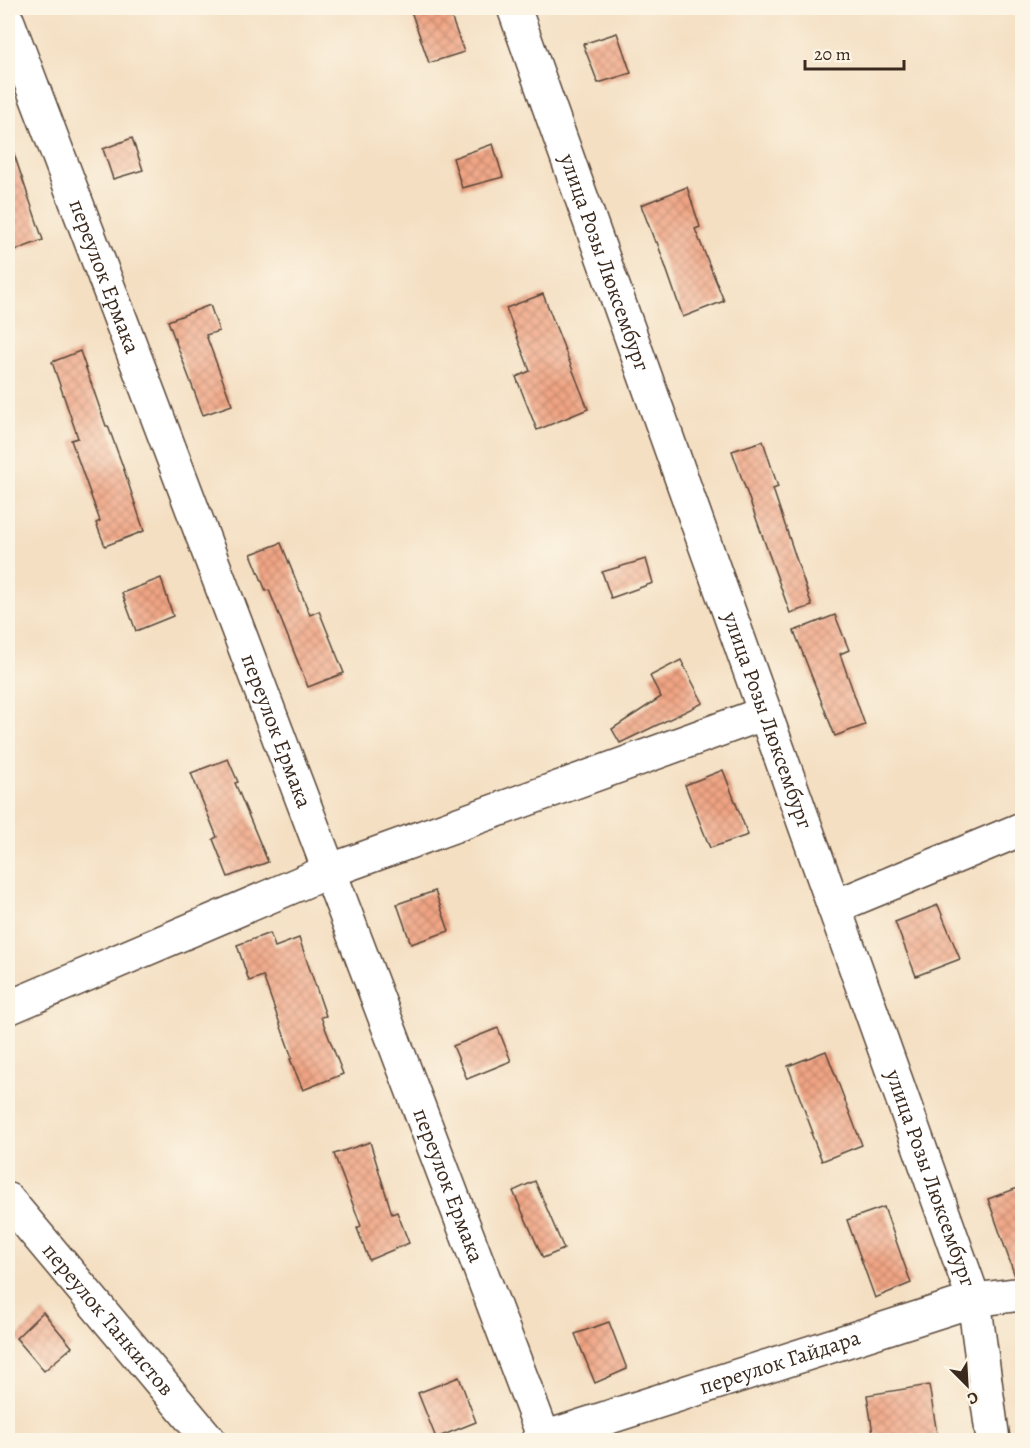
<svg xmlns="http://www.w3.org/2000/svg" width="1030" height="1448" viewBox="0 0 1030 1448" font-family="Alegreya,serif">
	<defs>
		<pattern id="building-cross-hatch" width="8" height="8" patternUnits="userSpaceOnUse" patternTransform="scale(1.5)"><rect width="8" height="8" fill="#f0a484"/><path d="M0 0l8 8M0 8l8-8" fill="none" stroke="#c4866b"/></pattern>
	</defs>
	<rect width="100%" height="100%" fill="#fcf5e5"/>
	<filter id="ink" filterUnits="userSpaceOnUse"><feTurbulence type="fractalNoise" baseFrequency=".0167" numOctaves="2"/><feDisplacementMap in="SourceGraphic" scale="12" xChannelSelector="R" yChannelSelector="G"/><feConvolveMatrix kernelMatrix="1 2 1 2 8 2 1 2 1" color-interpolation-filters="sRGB"/></filter>
	<filter id="wash" filterUnits="userSpaceOnUse"><feTurbulence type="fractalNoise" baseFrequency=".008" numOctaves="4" result="noise"/><feDisplacementMap in="SourceGraphic" scale="24" xChannelSelector="R" yChannelSelector="G"/><feGaussianBlur stdDeviation="1.35" result="paint"/><feColorMatrix in="noise" values="0 0 0 0 0 0 0 0 0 0 0 0 0 0 0 0 0 1.4 0 .05"/><feComposite in="paint" operator="in"/></filter>
	<g filter="url(#wash)">
		<rect width="100%" height="100%" fill="#f4dfc2"/>
		<g id="blocks">
			<!-- building -->
			<g fill="url(#building-cross-hatch)">
				<path d="M410,8h38l16,44 -35,11z"/>
				<path d="M617,33l14,40 -33,10 -15,-39z"/>
				<path d="M132,138l11,32 -30,9 -10,-30z"/>
				<path d="M493,144l10,33 -41,11 -9,-30z"/>
				<path d="M13,151l30,89 -35,13v-101z"/>
				<path d="M687,187l13,40 -5,2 29,72 -41,16 -26,-75h-2l-14,-37z"/>
				<path d="M543,294l45,115 -51,21 -21,-53 14,-6 -24,-63z"/>
				<path d="M210,305l9,26 -13,4 26,70 -29,10 -35,-94z"/>
				<path d="M80,351l26,75h2l14,38 22,67 -39,15 -9,-23 4,-2 -29,-81 7,-2 -26,-76z"/>
				<path d="M763,441l15,46 -5,2 39,117 -22,7 -58,-162z"/>
				<path d="M281,543l29,72 9,-4 25,62 -36,14 -39,-97 -3,1 -15,-37z"/>
				<path d="M646,559l7,24 -42,15 -9,-26z"/>
				<path d="M161,578l12,38 -37,15 -14,-38z"/>
				<path d="M835,615l14,35 -9,4 25,71 -30,11 -41,-105z"/>
				<path d="M681,660l22,43 -83,40 -8,-14 49,-32 -11,-21z"/>
				<path d="M228,759l10,23 -3,1 33,79 -40,15 -15,-38 4,-2 -26,-64z"/>
				<path d="M723,770l25,65 -38,13 -25,-63z"/>
				<path d="M435,891l14,40 -38,13 -14,-40z"/>
				<path d="M938,905l22,54 -44,17 -21,-54z"/>
				<path d="M270,933l5,14 24,-9 27,78 -5,1 22,57 -40,16 -13,-31 2,-1 -29,-82 -14,5 -12,-36z"/>
				<path d="M498,1028l13,33 -44,18 -14,-33z"/>
				<path d="M826,1051l36,94 -40,16 -11,-28h2l-25,-67z"/>
				<path d="M370,1142l22,72 5,-2 12,31 -40,17 -12,-32 4,-2 -27,-72z"/>
				<path d="M535,1181l29,68 -21,9 -30,-67z"/>
				<path d="M1023,1186v90h-8l-27,-77z"/>
				<path d="M884,1207l27,76 -36,15 -28,-78z"/>
				<path d="M43,1312l29,35 -28,24 -28,-33z"/>
				<path d="M609,1322l18,47 -32,14 -20,-49z"/>
				<path d="M459,1377l17,45 -40,16 -18,-45z"/>
				<path d="M929,1385l9,55h-64l-7,-45z"/>
			</g>
		</g>
	</g>
	<g filter="url(#ink)">
		<use href="#blocks" fill-opacity="0" stroke="#574537" stroke-width="1.5"/>
		<g fill="none" stroke-linecap="round" stroke-linejoin="round">
			<defs>
				<g id="minor">
					<path id="s1" d="M514,8l460,1292 19,140"/>
					<path id="s2" d="M8,22l536,1416"/>
					<path d="M834,907l188,-78"/>
					<path d="M8,1008l321,-137 436,-158"/>
					<path id="s3" d="M8,1200l201,240"/>
					<path id="s4" d="M538,1440l436,-140 48,-6"/>
				</g>
			</defs>
			<!-- minor casing -->
			<use href="#minor" stroke="#574537" stroke-width="36"/>
			<!-- minor -->
			<use href="#minor" stroke="#fff" stroke-width="33"/>
		</g>
	</g>
	<g text-anchor="middle" dominant-baseline="central" stroke-width="5" stroke-linejoin="round" paint-order="stroke">
		<!-- street labels -->
		<g font-size="22" fill="#3b2a1e" stroke="#fcf5e5">
			<text stroke="none"><textPath href="#s1" startOffset="270">улица Розы Люксембург</textPath></text>
			<text stroke="none"><textPath href="#s2" startOffset="272">переулок Ермака</textPath></text>
			<text stroke="none"><textPath href="#s1" startOffset="756">улица Розы Люксембург</textPath></text>
			<text stroke="none"><textPath href="#s2" startOffset="758">переулок Ермака</textPath></text>
			<text stroke="none"><textPath href="#s1" startOffset="1242">улица Розы Люксембург</textPath></text>
			<text stroke="none"><textPath href="#s2" startOffset="1244">переулок Ермака</textPath></text>
			<text stroke="none"><textPath href="#s3" startOffset="156">переулок Танкистов</textPath></text>
			<text stroke="none"><textPath href="#s4" startOffset="254">переулок Гайдара</textPath></text>
		</g>
	</g>
	<!-- margin -->
	<rect width="1030" height="1448" fill="none" stroke="#fcf5e5" stroke-width="30"/>
	<!-- north arrow -->
	<g transform="translate(967 1385) rotate(156)" stroke="#fcf5e5" stroke-width="4.5" paint-order="stroke">
	<path d="M0-4.5L10 22L0 15L-10 22Z" fill="#3b2a1e"/>
	<text y="-9" font-size="16" font-weight="bold" text-anchor="middle" fill="#3b2a1e">С</text>
	</g>
	<!-- scale -->
	<path d="M805 60v9h99v-9" fill="none" stroke="#3b2a1e" stroke-width="3"/>
	<text x="814" y="60" font-size="18" fill="#3b2a1e" stroke="#fcf5e5" stroke-width="4.5" paint-order="stroke">20 m</text>
</svg>
